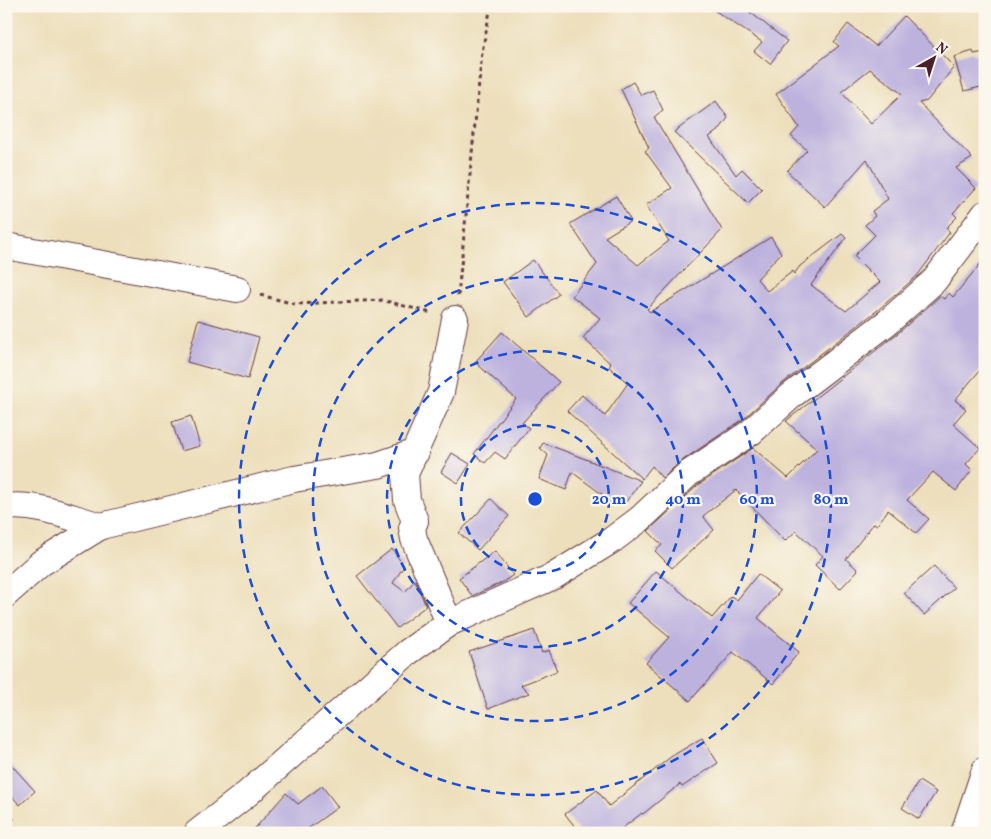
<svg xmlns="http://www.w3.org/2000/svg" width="991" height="839" viewBox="0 0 991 839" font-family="Vollkorn,serif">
	<rect width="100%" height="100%" fill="#fbf7ec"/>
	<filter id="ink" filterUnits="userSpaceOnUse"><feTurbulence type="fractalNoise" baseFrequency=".02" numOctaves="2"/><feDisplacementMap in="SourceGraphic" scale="10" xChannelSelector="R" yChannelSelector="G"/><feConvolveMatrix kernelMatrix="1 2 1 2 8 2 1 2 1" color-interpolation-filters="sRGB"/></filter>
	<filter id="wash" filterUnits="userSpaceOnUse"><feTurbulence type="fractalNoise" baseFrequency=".0096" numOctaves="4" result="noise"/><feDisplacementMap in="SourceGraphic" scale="20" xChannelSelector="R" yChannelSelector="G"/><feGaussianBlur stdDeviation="1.12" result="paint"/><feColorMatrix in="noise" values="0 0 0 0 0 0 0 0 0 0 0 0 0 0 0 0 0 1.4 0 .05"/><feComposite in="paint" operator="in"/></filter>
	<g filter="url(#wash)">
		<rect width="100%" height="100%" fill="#eddfbc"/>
		<g id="blocks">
			<!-- building -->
			<g fill="#bdb2de" fill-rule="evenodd">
				<path d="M708,6h34l45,35 -17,23 -16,-13 8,-9z"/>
				<path d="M904,16l50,51 -27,34 -8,2 53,55 -16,10 20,20 -23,25 4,4 -11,11 4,4 -33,44 -38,33 -96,74 -41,37 -62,42 -18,16 -10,-12 -10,13 -75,-68 15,-16 23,21 23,-33 -19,-16 2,-3 -28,-26 17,-20 -28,-22 25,-32 -27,-40 46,-28 15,25 -26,16 33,28 31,-24 -23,-36 26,-17 -27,-37 4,-3 -28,-59 12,-7 8,13 12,-5 10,20 -9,7 68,113 -75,79 3,3 121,-75 10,16 -24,26 10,12 26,-20 1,3 6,-8 42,-32 4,4 -35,47 35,26 34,-29 -26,-26 21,-21 -10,-10 10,-9 -3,-5 16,-12 -21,-40 -42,48 -38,-36 20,-21 -16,-14 8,-9 -23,-33 63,-48 -5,-4 14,-18 28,22zM870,69l32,25 -31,30 -30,-32z"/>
				<path d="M973,51l1,3 11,-2v34l-21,5 -10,-34z"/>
				<path d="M716,101l12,17 -9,12 -10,7 27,38 6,-6 20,20 -14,14 -74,-71z"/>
				<path d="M985,258v106l-30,36 11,9 -13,15 27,24 -14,16 6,6 -16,21 -23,-19 -26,28 22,19 -13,14 -28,-23 -11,15 -3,-2 -28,36 12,11 -18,19 -25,-24 8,-9 -27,-25 -11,10 -49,-51 -33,26 11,14 -42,38 -17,-17 7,-6 -14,-14 49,-45 56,-38 35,30 29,-29 -31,-28 112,-88 42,-37 4,3 5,-6 4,4z"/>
				<path d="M533,260l26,34 -30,23 -26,-35z"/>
				<path d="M198,320l61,17 -11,42 -61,-17z"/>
				<path d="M502,332l57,50 -37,41 7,5 -24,31 -10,-7 -10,11 -11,-9 42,-55 -41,-37z"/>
				<path d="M191,416l9,30 -19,5 -9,-29z"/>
				<path d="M543,443l27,10 71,28 -16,22 -7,-6 -4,6 -42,-31 -6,18 -27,-11 9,-24 -8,-7z"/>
				<path d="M452,453l18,11 -12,19 -17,-11z"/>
				<path d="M491,499l18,17 -31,34 -19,-17z"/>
				<path d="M392,549l12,17 -11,17 12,9 10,-12 11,26 -29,22 -40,-52z"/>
				<path d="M495,551l18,24 -10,7 -31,14 -13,-18z"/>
				<path d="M934,566l20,22 -30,27 -20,-22z"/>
				<path d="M656,571l56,47 19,-22 6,4 21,-26 22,17 -22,27 41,34 -26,32 -40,-32 -43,49 -44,-38 23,-26 -41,-34z"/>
				<path d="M534,630l8,23 7,-3 8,21 -36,14 8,8 -41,16 -19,-57z"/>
				<path d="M702,738l16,25 -36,24 -2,-3 -37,30 -1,-1 -26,20h-36l-15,-19 32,-24 12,16 63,-50z"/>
				<path d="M6,759l29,32 -15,14 -14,-15z"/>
				<path d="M919,781l17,11 -17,27 -17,-11z"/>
				<path d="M322,786l16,21 -36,26h-51l35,-40 12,11z"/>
			</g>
		</g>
	</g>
	<g filter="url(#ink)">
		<use href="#blocks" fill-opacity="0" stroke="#623c41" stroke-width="1"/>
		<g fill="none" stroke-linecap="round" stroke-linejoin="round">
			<defs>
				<g id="street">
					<path d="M6,246l231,43"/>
					<path d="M6,507c32,-4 65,11 95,19"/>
					<path d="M6,594l35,-31 60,-37 193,-47 84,-14 38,-13"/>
					<path d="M449,623l-35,-84 -2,-11 3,-7 -8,-21 -2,-26 36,-82 14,-73"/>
					<path d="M197,833l51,-40 160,-141 41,-29 105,-47 58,-36 28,-21 48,-45 63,-42 41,-37 97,-74 45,-40 51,-67"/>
					<path d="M964,833l21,-63"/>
				</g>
			</defs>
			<!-- street casing -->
			<use href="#street" stroke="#623c41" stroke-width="28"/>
			<!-- path -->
			<g stroke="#623c41" stroke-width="3" stroke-dasharray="4 4" stroke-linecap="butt">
				<path d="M260,295l35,9 87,-4 49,13"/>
				<path d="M458,296l24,-244 9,-46"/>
				<path d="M6,824l8,-6"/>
			</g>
			<!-- street -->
			<use href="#street" stroke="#fff" stroke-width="26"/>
		</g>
	</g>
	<!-- distance rings -->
	<g fill="none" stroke="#1d4ed8" stroke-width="2.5" stroke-dasharray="9 6">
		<circle cx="535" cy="499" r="74"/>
		<circle cx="535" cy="499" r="148"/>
		<circle cx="535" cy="499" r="222"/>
		<circle cx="535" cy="499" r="296"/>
	</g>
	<circle cx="535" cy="499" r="8" fill="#1d4ed8" stroke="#fbf7ec" stroke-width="2.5"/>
	<g font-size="15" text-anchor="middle" font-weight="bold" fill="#1d4ed8" stroke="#fbf7ec" stroke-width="4.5" stroke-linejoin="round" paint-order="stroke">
		<text x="609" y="504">20 m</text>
		<text x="683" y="504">40 m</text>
		<text x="757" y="504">60 m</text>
		<text x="831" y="504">80 m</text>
	</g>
	<!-- margin -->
	<rect width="991" height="839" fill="none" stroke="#fbf7ec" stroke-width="25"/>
	<!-- north arrow -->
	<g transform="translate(934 58) rotate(39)" stroke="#fbf7ec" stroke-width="4" paint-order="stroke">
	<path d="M0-4L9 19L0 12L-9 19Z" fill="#4a1f2b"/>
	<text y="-8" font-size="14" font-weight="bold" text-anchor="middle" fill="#4a1f2b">N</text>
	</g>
</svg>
